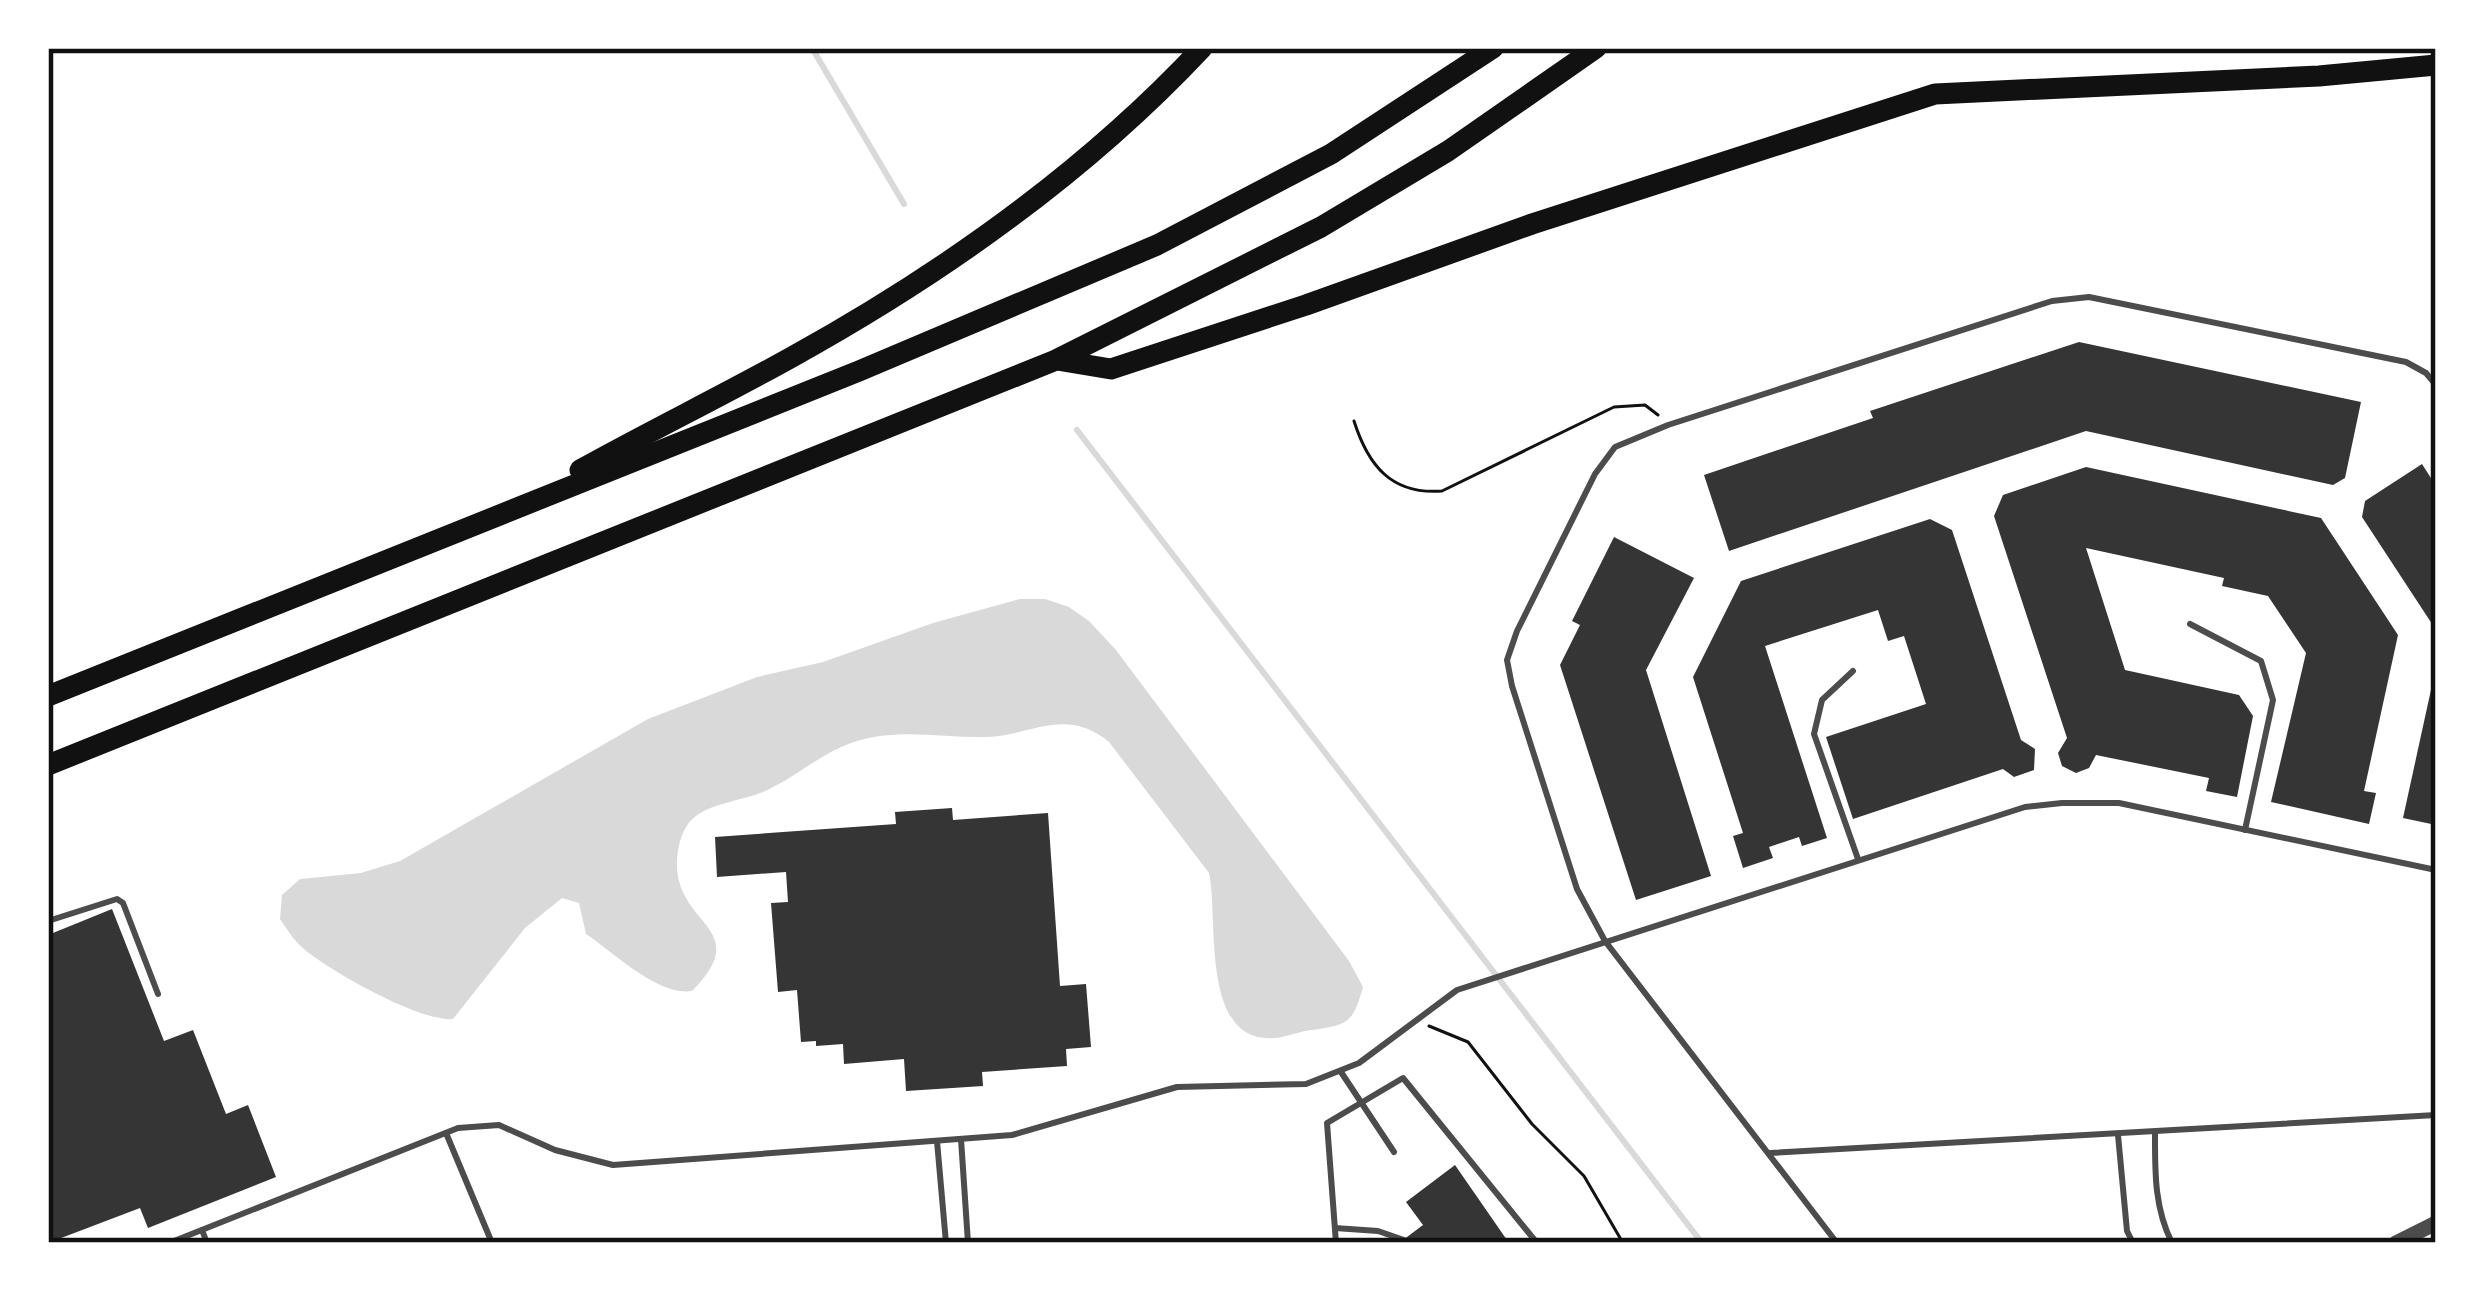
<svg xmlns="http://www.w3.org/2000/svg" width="2484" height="1291" viewBox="0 0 2484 1291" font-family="'Nunito Sans',sans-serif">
	<rect width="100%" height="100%" fill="#fff"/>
	<!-- water -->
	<path fill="#d9d9d9" d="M1020,599h25l24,8 20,14 27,29 233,311 14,26c-10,36 -15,38 -51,43 -12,1 -25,7 -37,8 -76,7 -56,-122 -66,-165l-100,-131c-44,-36 -79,-6 -122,-5 -45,1 -92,-10 -136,6 -31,11 -58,36 -88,49 -24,10 -59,11 -75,32 -7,10 -10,23 -11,35 -4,68 79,67 15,132 -34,5 -78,-38 -106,-57l-7,-31 -17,-5 -37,30 -72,91c-33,3 -123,-48 -149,-70 -10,-8 -17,-20 -24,-30l2,-24 18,-16 61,-6 39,-12 248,-142 109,-42 66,-15 110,-39z"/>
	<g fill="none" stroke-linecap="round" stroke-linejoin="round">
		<!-- stream -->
		<g stroke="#d9d9d9" stroke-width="6">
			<path d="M812,48l92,156"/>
			<path d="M1077,430l625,813"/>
		</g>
	</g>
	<!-- building -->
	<g fill="#353535">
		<path d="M2079,342l282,60 -16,76 -12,7 -247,-54 -357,120 -25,-76 169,-57 -3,-7z"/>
		<path d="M2422,464l14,22v144l-74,-113 3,-16z"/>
		<path d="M2086,467l235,51 77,117 -34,156 12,2 -7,31 -98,-22 35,-149 -38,-57 -46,-10 2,-8 -138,-30 39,122 114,25 14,21 -16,81 -31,-6 3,-13 -113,-23 -7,13 -13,5 -14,-7 -4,-13 9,-15 -73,-222 9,-21z"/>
		<path d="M1930,519l22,11 69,210 14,9 -1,21 -20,7 -11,-8 -150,50 -27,-82 100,-33 -22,-68 -16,5 -10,-31 -113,36 62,192 -25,8 -3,-9 -30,10 4,11 -30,10 -10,-32 10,-3 -50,-156 48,-96z"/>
		<path d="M1614,537l80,41 -48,92 65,206 -75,24 -76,-235 20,-40 -8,-4z"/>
		<path d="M2434,676h2v149l-33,-7z"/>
		<path d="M952,808l1,12 95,-7 12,173 26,-2 5,63 -25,2 1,17 -85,6 1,14 -77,5 -2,-32 -60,5 -1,-20 -27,2v-5l-15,1 -4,-52 -19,2 -7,-89 17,-1 -2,-30 -69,5 -2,-40 181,-13 -1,-12z"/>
		<path d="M112,909l52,132 29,-11 33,84 22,-9 28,72 -128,51 -8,-20 -92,35v-308z"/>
		<path d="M1455,1165l54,78h-110l24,-18 -17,-23z"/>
	</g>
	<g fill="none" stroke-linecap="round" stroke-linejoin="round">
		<!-- path -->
		<g stroke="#111" stroke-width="3">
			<path d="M1354,421c14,44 37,74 88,70l172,-84 31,-2 13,10"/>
			<path d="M1429,1026l39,16 64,82 52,52 39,67"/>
		</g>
		<!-- service -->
		<g stroke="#4c4c4c" stroke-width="6">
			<path d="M2190,624l71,37 12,39 -28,130"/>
			<path d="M1853,671l-31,29 -8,34 44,125"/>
			<path d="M48,921l69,-22 6,4 35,91"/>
			<path d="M1341,1072l53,80"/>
			<path d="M2155,1132c0,39 -1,75 17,111"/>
			<path d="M446,1133l46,110"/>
			<path d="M2118,1135l9,96 6,12"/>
			<path d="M961,1139l7,104"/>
			<path d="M937,1141l9,102"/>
			<path d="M1770,1153l666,-38"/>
			<path d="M1335,1228l43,3 26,9"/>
			<path d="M202,1230l5,13"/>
			<path d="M169,1243l289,-115 41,-3 56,25 58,15 399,-30 165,-48 129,-3 53,-21 98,-73 568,-183 37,-4h57l317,67"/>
			<path d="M1336,1243l-9,-120 76,-45 134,165"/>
			<path d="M1837,1243l-232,-302 -28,-52 -65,-203 -5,-26 10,-29 78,-157 20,-27 53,-22 384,-124 37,-4 317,65 20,11 10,12"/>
		</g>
		<!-- tertiary -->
		<path stroke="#4c4c4c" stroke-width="15" d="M2396,1243l40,-20"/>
		<!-- motorway -->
		<g stroke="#111" stroke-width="21">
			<path d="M1057,360l54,9 195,-64 226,-81 403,-130 384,-18 117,-11"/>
			<path d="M580,470c70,-39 142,-74 212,-113 148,-82 294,-185 410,-309"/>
			<path d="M48,696l811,-325 298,-126 174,-91 162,-106"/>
			<path d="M48,765l1008,-405 265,-133 127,-76 148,-103"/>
		</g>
	</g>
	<!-- border -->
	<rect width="2484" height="1291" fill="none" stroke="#ffffff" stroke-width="102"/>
	<rect x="51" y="51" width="2382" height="1189" fill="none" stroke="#111" stroke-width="4.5"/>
</svg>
